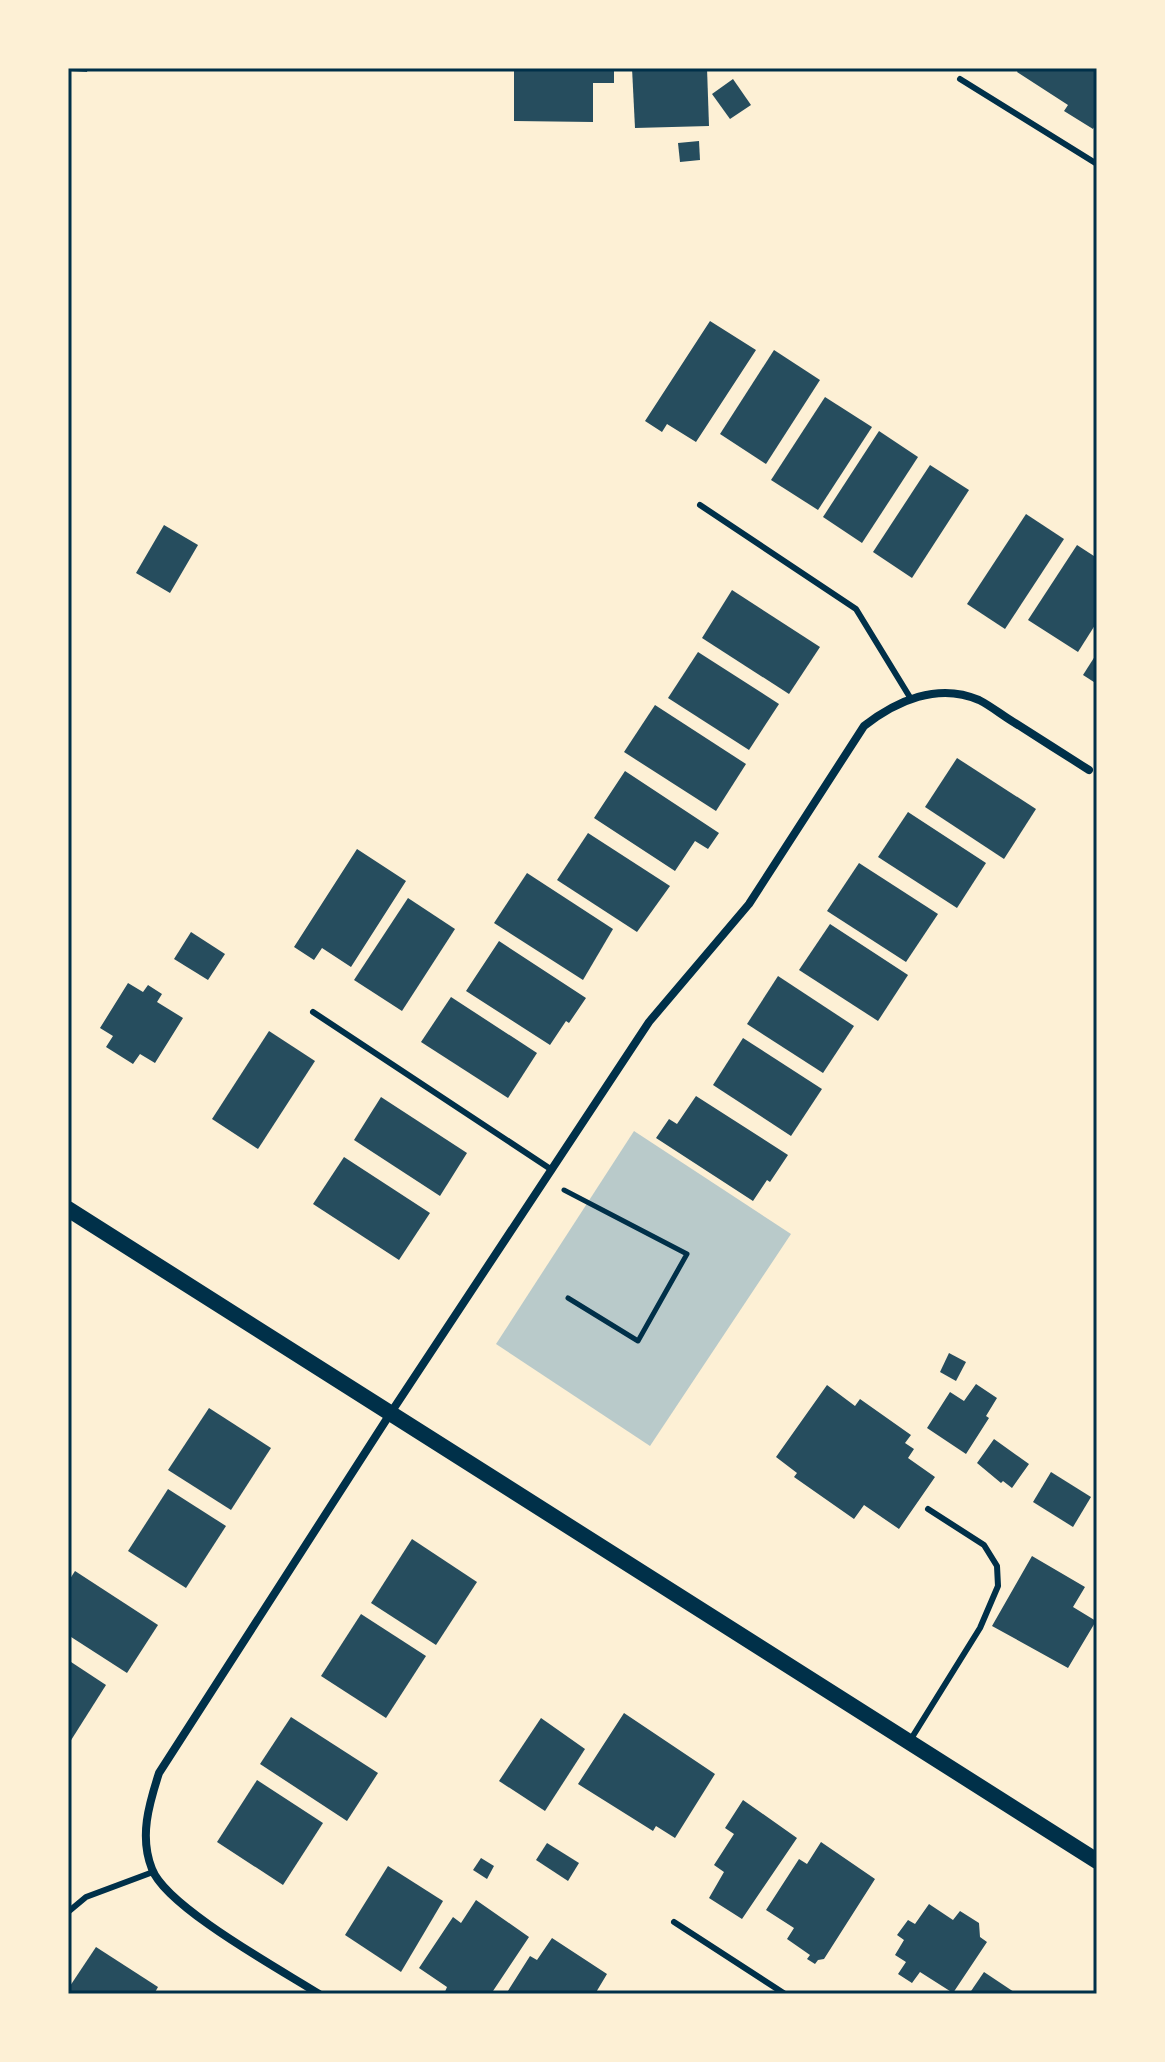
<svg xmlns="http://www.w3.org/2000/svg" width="1165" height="2062" viewBox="0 0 1165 2062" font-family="Arial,sans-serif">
	<rect width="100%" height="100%" fill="#fdf0d5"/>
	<!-- green -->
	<path fill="#b9caca" d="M634,1131l157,103 -141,212 -154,-102z"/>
	<!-- building -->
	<g fill="#264d5e">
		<path d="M68,68h20l-1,4 -19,-1z"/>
		<path d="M514,68h100v15h-21v39l-79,-1z"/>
		<path d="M632,68h75l2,58 -74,2z"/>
		<path d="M1019,68h78v54l-4,7 -29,-18 4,-6 -51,-33z"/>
		<path d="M733,79l18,26 -21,14 -18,-25z"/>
		<path d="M699,141l1,19 -20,2 -2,-19z"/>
		<path d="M710,321l46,29 -60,92 -29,-18 -5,8 -17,-11z"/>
		<path d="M774,350l46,30 -54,84 -46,-30z"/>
		<path d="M825,397l47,30 -54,83 -47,-30z"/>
		<path d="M879,431l39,26 -56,86 -39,-26z"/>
		<path d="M930,465l39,25 -57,88 -39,-26z"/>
		<path d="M1026,514l38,25 -59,90 -38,-25z"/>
		<path d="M164,525l34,20 -28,48 -34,-20z"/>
		<path d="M1077,545l20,13v64l-19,30 -50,-32z"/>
		<path d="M732,590l88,57 -31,47 -87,-56z"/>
		<path d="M698,652l81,52 -30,46 -81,-52z"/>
		<path d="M1097,653v31l-14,-9z"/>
		<path d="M655,705l91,59 -30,47 -92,-59z"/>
		<path d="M957,758l79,51 -32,50 -79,-52z"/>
		<path d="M625,771l94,62 -11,16 -13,-8 -20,30 -81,-53z"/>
		<path d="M908,812l78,51 -29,45 -79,-51z"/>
		<path d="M588,833l82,53 -33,46 -80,-52z"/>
		<path d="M357,849l49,32 -55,86 -29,-19 -8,12 -20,-13z"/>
		<path d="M859,863l79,51 -32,48 -79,-51z"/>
		<path d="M527,873l86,56 -30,51 -89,-57z"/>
		<path d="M408,898l47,31 -53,82 -48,-31z"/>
		<path d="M830,924l78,51 -30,46 -79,-51z"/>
		<path d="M191,932l34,22 -17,26 -34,-21z"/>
		<path d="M499,941l87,57 -17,25 -3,-2 -16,24 -84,-54z"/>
		<path d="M778,976l76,50 -31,47 -76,-49z"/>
		<path d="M128,983l15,9 5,-7 14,9 -5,8 26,16 -28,45 -15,-9 -7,10 -27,-17 7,-11 -13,-8z"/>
		<path d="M451,997l86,56 -29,45 -87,-56z"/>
		<path d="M269,1031l46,30 -57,88 -46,-30z"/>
		<path d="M743,1038l79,51 -31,47 -78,-51z"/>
		<path d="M696,1096l92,59 -18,27 -3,-2 -14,21 -97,-63 13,-19 8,5z"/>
		<path d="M381,1097l86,56 -27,43 -86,-56z"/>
		<path d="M344,1157l86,56 -31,47 -86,-56z"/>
		<path d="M949,1353l17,9 -10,19 -16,-9z"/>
		<path d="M976,1384l21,14 -11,18 3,2 -23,36 -39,-26 23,-36 14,9z"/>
		<path d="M827,1385l28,21 5,-7 51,36 -6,8 9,6 -6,9 27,19 -36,52 -35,-24 -10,14 -60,-42 3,-4 -21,-16z"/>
		<path d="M209,1408l62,40 -40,62 -63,-40z"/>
		<path d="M994,1439l35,25 -17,24 -9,-7 -2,2 -24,-20z"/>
		<path d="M1051,1472l40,25 -18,30 -40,-25z"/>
		<path d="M168,1489l58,37 -40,62 -58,-37z"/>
		<path d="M412,1539l65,43 -41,63 -65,-42z"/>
		<path d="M1032,1556l53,31 -12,20 23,14 -28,47 -76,-42z"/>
		<path d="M75,1571l83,54 -31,48 -59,-38v-53z"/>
		<path d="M361,1614l65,42 -40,62 -65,-42z"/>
		<path d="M68,1660l38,25 -38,60z"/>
		<path d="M624,1713l91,61 -40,64 -19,-12 -3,5 -75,-47z"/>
		<path d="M291,1717l87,56 -31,48 -87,-57z"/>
		<path d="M541,1718l44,31 -40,62 -46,-30z"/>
		<path d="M257,1780l66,43 -40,62 -66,-43z"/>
		<path d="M743,1800l54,38 -55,81 -33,-21 15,-26 -10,-7 20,-31 -9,-6z"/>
		<path d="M821,1842l54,37 -51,80 -6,1 -3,4 -8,-5 3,-4 -23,-16 7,-11 -28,-18 33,-51 8,5z"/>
		<path d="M547,1843l32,20 -11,18 -32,-21z"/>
		<path d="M481,1858l13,8 -7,13 -14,-9z"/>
		<path d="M388,1866l55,35 -42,71 -56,-37z"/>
		<path d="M476,1900l53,37 -38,57h-47l3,-7 -28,-19 34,-51 8,6z"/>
		<path d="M929,1904l24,16 7,-9 19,12 1,14 7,5 -34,51 -33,-21 -8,11 -14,-9 8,-12 -11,-7 9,-15 -7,-5 11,-15 7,4z"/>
		<path d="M552,1938l55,36 -12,20h-89l24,-38 7,4z"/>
		<path d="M96,1947l62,40 -4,7h-86v-5z"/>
		<path d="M984,1972l33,22h-48z"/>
	</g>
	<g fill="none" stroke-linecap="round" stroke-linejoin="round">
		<!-- path -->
		<path stroke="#003049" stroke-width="5" d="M564,1190l123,64 -49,87 -70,-43"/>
		<!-- service -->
		<g stroke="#003049" stroke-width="6">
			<path d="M960,79l137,85"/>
			<path d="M700,505l156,104 55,90"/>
			<path d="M313,1012l239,158"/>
			<path d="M911,1739l69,-111 18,-42 -1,-20 -13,-21 -56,-36"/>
			<path d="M68,1912l18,-15 67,-25"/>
			<path d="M674,1922l111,72"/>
		</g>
		<!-- minor -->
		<path stroke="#003049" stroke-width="8" d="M319,1994c-38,-24 -153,-87 -167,-125 -13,-32 -3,-65 7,-96l231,-359 259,-392 100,-118 115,-178c32,-25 74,-44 115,-26 12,6 24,16 36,23 25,16 49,31 74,47"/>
		<!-- secondary -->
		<path stroke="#003049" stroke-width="16" d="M68,1209l1029,652"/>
	</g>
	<!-- border -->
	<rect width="1165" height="2062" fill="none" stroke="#fdf0d5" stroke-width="140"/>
	<rect x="70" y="70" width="1025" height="1922" fill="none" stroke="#003049" stroke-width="3"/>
</svg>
